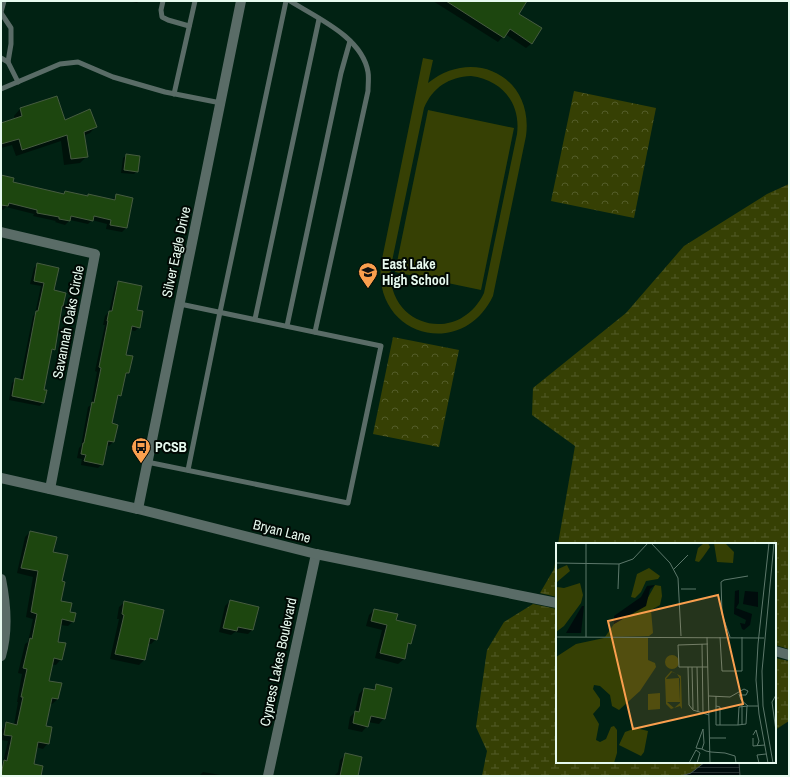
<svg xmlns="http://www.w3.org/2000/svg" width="790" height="777" viewBox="0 0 790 777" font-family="'Archivo Narrow',sans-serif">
	<defs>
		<pattern id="wetland-marsh" width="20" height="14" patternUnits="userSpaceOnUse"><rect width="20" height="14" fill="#364004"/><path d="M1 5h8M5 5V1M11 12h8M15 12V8" fill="none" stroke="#535c29"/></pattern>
		<pattern id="park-crowns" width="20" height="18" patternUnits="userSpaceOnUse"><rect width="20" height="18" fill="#364004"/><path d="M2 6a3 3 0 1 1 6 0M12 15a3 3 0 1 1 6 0" fill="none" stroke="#535c29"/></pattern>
		<pattern id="water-rules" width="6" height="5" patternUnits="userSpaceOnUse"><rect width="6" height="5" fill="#000c0c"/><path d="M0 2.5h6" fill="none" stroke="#253030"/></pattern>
	</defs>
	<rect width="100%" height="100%" fill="#012213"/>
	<!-- grass -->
	<g fill="#364004" fill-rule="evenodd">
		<path d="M423,58l10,2 -5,23c46,-37 106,-6 98,53l-33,160c-31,65 -120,40 -112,-32zM471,76c31,4 50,27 46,58l-33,159c-26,54 -100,33 -93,-27l33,-158c9,-21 25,-31 47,-32z"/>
		<path d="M428,110l86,18 -33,162 -86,-18z"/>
	</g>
	<!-- wetland -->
	<g fill="url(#wetland-marsh)">
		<path d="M789,184v465l-14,-4v-101h-217l17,-98 -43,-31 1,-27 93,-75 58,-67 83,-52z"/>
		<path d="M557,551v46l-17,-4 14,-24z"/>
		<path d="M533,604l24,5v153h148l-14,11 -10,3h-199l5,-25 -11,-24 11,-77 17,-28z"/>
		<path d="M775,658l14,3v60l-14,9z"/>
	</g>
	<!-- park -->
	<g fill="url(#park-crowns)">
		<path d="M574,91l82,17 -22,110 -83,-17z"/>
		<path d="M393,337l66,13 -20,97 -66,-13z"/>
	</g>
	<!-- water -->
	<path fill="url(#water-rules)" stroke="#455350" d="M705,762h34l1,14h-59l10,-3z"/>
	<!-- shadow -->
	<g fill="#0007">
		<path d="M128,1h11l-2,2z"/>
		<path d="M433,1h93l-8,13 14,29 -6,5 -21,-14 -7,8z"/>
		<path d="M20,109l44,12 32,5 -6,7 -7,3 3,21 -6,6 -16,2 -3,-24 -45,15 -4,-11 -11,3v-24l14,-5 -1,-3z"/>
		<path d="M127,155l10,16 -3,3 -13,-1 2,-15z"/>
		<path d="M1,176l11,7 51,11 2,-2 47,8 5,-5 15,3 -6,30 -4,4 -16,-3 1,-5 -15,-4 -4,4 -18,-4 -5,5 -10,-3 1,-1 -23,-5 1,-2 -28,-7 -3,3 -2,-1z"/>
		<path d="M38,264l15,27 8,16 -7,42 -4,4 -8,37 1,12 -3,4 -31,-6 3,-17 4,-3h4l13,-64 2,-2 6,-28 -11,-2 4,-16z"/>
		<path d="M119,282l17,29 3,16 -4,4 -5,-1 -5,25 3,18 -4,4 -4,18 -4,5 -5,24 2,18 -4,4 -3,-1 -4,19 -4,4 -17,-3 1,-6 -5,-1 2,-10 2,-2 7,-39 3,-2 6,-33 -2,-1 10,-46h-2l2,-9 4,-4 6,-26z"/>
		<path d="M30,532l22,20 8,30v19l9,11 4,9 -5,5 -8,-1 -3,17 4,17 -5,6 -5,-1 -3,17 10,18 -6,5h-3l-4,23 3,16 -5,6 -7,-2 -4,18 8,11h-39v-11l2,-3 5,-21 -7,-1v-9l6,-8 7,2 4,-23h-1l5,-28 -4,-1 7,-29 3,-2 5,-23 -7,-2 7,-40 -16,-4 8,-36z"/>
		<path d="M230,601l22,29 -4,4 -13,-2 -4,3 -12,-3 6,-26z"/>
		<path d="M125,602l31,37 -5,5h-3l-4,16 -5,5 -29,-6 9,-40h-2l2,-12z"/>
		<path d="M374,610l21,11 15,22 -4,4 -2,12 -6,5 -23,-6 7,-28 -16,-4 3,-11z"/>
		<path d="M376,686l8,32 -5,6 -11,-2 -1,4 -5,6 -14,-3 2,-12 5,-5 4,-18 5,-5 7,2z"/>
		<path d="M345,755l12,21h-23l4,-4 2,-12z"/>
		<path d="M203,772l17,3v1h-21z"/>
	</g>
	<!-- building -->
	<g fill="#1d460f" stroke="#465b40">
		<path d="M446,1h81l-8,13 23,14 -10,16 -22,-15 -6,9z"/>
		<path d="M57,96l8,24 25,-11 7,18 -13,5 4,25 -17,2 -4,-24 -45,15 -3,-11 -18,5v-21l21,-7 -2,-8z"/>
		<path d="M126,154l14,2 -2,16 -14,-2z"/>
		<path d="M1,175l13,3 -1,4 51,12 1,-3 23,5v-2l27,6 1,-6 17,4 -6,30 -17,-3 1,-5 -17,-4 -1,5 -22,-5 -1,5 -11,-2v-2l-22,-4v-3l-28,-7 -1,3 -7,-1z"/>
		<path d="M37,263l22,5 -5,22 12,3 -3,13h-1l-7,44 -3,-1 -8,41h3l-3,13 -32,-7 3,-18 8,2 13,-69h2l6,-28 -10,-2z"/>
		<path d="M118,281l24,5 -5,24 6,1 -3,17 -8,-2 -6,29 7,1 -4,17h-3l-5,23 -3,-1 -6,28 6,2 -4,17 -6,-1 -5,24 -19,-4 2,-6 -5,-1 2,-11h1l8,-41 2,1 7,-35 -2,-1 9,-46h-1l2,-10h3z"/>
		<path d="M30,531l27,6 -4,15 15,3 -6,26 3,1 -4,19 11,2 -2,9 6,1 -2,9 -12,-3 -4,23 8,1 -4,17 -8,-2 -5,23 13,2 -4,16 -6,-1 -6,28 6,1 -3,17 -11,-2 -4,22 9,2 -2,10h-33l-7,-1 3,-15 3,1 5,-25 -8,-1 2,-13 11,3 6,-28h-2l6,-28 -4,-1 7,-30 2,1 5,-25 -6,-2 7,-41 -17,-3z"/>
		<path d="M230,600l29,7 -6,23 -15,-3 -1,4 -14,-3z"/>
		<path d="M124,601l40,9 -7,30 -7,-2 -5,22 -30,-6 9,-39 -2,-1z"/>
		<path d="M374,609l24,5 -2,6 20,5 -5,19 -3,-1 -3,16 -25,-6 7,-28 -16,-4z"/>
		<path d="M376,684l16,4 -7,31 -14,-3 -3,11 -15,-4 2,-12 4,1 5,-24 11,2z"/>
		<path d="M345,753l17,4 -4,19h-18z"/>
	</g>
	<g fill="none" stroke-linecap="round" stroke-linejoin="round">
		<!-- service -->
		<g stroke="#5a6c67" stroke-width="5">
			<path d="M163,1l-2,9 1,7 6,3 21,6"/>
			<path d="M290,1c27,17 72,36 78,71 1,6 0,13 0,19l-53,241"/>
			<path d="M1,12l3,-11"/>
			<path d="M1,13l10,15v16l-3,18 10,20"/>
			<path d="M1,58l7,4"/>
			<path d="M1,89l59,-25 18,-2 35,15 52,15 56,11"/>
			<path d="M174,94l21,-93"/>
			<path d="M255,319l64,-300"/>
			<path d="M287,326l54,-253 9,-32"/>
			<path d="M147,462l201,41 33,-157 -201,-42"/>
			<path d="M188,470l32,-158 66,-311"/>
		</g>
		<!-- minor -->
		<g stroke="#5a6c67" stroke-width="10">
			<path d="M1,232l94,22 -45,235"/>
			<path d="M1,579c5,25 7,53 0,77"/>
			<path d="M268,776l48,-222"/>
		</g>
		<!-- tertiary -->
		<g stroke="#5a6c67" stroke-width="10">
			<path d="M1,478l137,31 178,45 241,49"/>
			<path d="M138,509l103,-508"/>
			<path d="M775,651l14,4"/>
		</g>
	</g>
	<!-- icons -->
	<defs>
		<symbol id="school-pin" viewBox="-11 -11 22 30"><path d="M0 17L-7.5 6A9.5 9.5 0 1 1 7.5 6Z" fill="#fa9f4e" stroke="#010904"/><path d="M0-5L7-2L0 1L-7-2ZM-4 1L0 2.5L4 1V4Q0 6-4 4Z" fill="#111"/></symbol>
		<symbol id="bus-pin" viewBox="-11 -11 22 30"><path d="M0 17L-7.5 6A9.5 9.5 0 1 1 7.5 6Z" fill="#fa9f4e" stroke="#010904"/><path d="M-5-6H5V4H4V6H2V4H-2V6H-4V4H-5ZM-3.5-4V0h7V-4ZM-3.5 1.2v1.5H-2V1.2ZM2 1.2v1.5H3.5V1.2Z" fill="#111"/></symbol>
	</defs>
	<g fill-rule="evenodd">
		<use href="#school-pin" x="357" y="261" width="22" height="30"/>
		<use href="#bus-pin" x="130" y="436" width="22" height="30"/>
	</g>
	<g text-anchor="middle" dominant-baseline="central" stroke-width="4" stroke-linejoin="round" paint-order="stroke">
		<!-- street labels -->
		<g font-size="14" fill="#e7faef" stroke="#010904">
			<text transform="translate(176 252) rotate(-78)">Silver Eagle Drive</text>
			<text transform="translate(68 322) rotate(-79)">Savannah Oaks Circle</text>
			<text transform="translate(282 531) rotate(14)">Bryan Lane</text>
			<text transform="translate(278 662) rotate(-78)">Cypress Lakes Boulevard</text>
		</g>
		<!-- poi labels -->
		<g font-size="14" font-weight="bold" fill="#e7faef" stroke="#010904" text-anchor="start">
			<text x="382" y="264">East Lake<tspan x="382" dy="16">High School</tspan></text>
			<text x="155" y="447">PCSB</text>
		</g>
	</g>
	<!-- overview -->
	<g transform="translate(556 543)">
		<rect width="220" height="220" fill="#012213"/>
		<path d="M115,128l10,5 1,33 -2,-3 -9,3 -5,-5 -1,-26zM116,129l5,2 3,5v24l-6,5 -7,-6h13l-1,-24 -13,1zM80,185l12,3 -4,21 -3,4 -22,-11 6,-13z" fill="#364004" fill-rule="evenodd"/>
		<path d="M152,0l2,4 -7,10 -4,5 -4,-1 3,-13 5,-4zM169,0l9,9 -1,11 -16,-1 -3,-19zM11,22l3,6 -13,11v5l7,1 16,-5 3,12 -2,8 -17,23 -8,6v-62zM93,25l11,8 -2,3 -12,2 -5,11 -6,6 -4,-1 6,-23zM99,42l6,1 1,10 -2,9 -9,5 2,23 -4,3 -44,1 9,-13 18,-11 14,-12zM48,95h44v22l7,3 1,4 -16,24 -21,19 -7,-4 -2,-11 -10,-9 -6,-1 -1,4 7,10v7l-7,8 6,10 -3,16 4,2 6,-3 5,-12 3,-1 3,4v23l-3,10h-58v-106l20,-13z" fill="#364004"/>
		<path d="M109 119a7 7 0 1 1 14 0a7 7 0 1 1-14 0ZM104,150v16l-12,1v-16z" fill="#364004"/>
		<path d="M99,42l-5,4 -4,17 -32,18v-8l27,-19 6,-11zM183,47v13l-3,5 16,6 -2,11 -6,5 -2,-1 -2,-6 5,1 1,-4 -12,-6 1,-23zM189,48l13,1v15l-15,-3zM26,63h2l-3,27h-15z" fill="#000c0c"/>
		<path fill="none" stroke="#5d786b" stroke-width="1" d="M95,0l19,20 8,15 3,58M1,20l62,1 14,-5 15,-16M118,26l14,-14M62,46l1,-25M125,46h15M0,94l208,1M30,94v-94M151,94l3,126M164,94l2,34h20v-34M174,94l-8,-23 -1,-32 3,-2 24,-4M146,101l1,69M152,101l-30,1 1,22h29M132,124l1,38 4,5 16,5M136,124l1,42M141,124l1,44M183,151l2,6 7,6h10M220,152l-4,7 4,29M153,153l21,1 14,-8 4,2 -2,4h-6M160,153v29h22l1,-18 9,-1M160,163l4,1v18M182,182l8,-1 1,-18M186,182v-21M197,192l3,-5 3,11 -2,5M154,195h16M197,195v8l12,-1M146,206l2,-6 -1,-14 -7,19 6,1 4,2 5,1 14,1 10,3 1,7M133,220l7,-13 4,3 -3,10M203,220l-2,-8 9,-1M212,220l-9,-49 -3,-34 2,-36 11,-101M217,220l-10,-57 -1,-35 12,-128"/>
		<path fill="#fa9f4e" fill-opacity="0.15" stroke="#fa9f4e" stroke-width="2" d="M162,52l25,109 -110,25 -25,-108z"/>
		<rect width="220" height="220" fill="none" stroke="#e7faef" stroke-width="2"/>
	</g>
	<!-- border -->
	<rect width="790" height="777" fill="none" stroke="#e7faef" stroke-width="4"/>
</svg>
